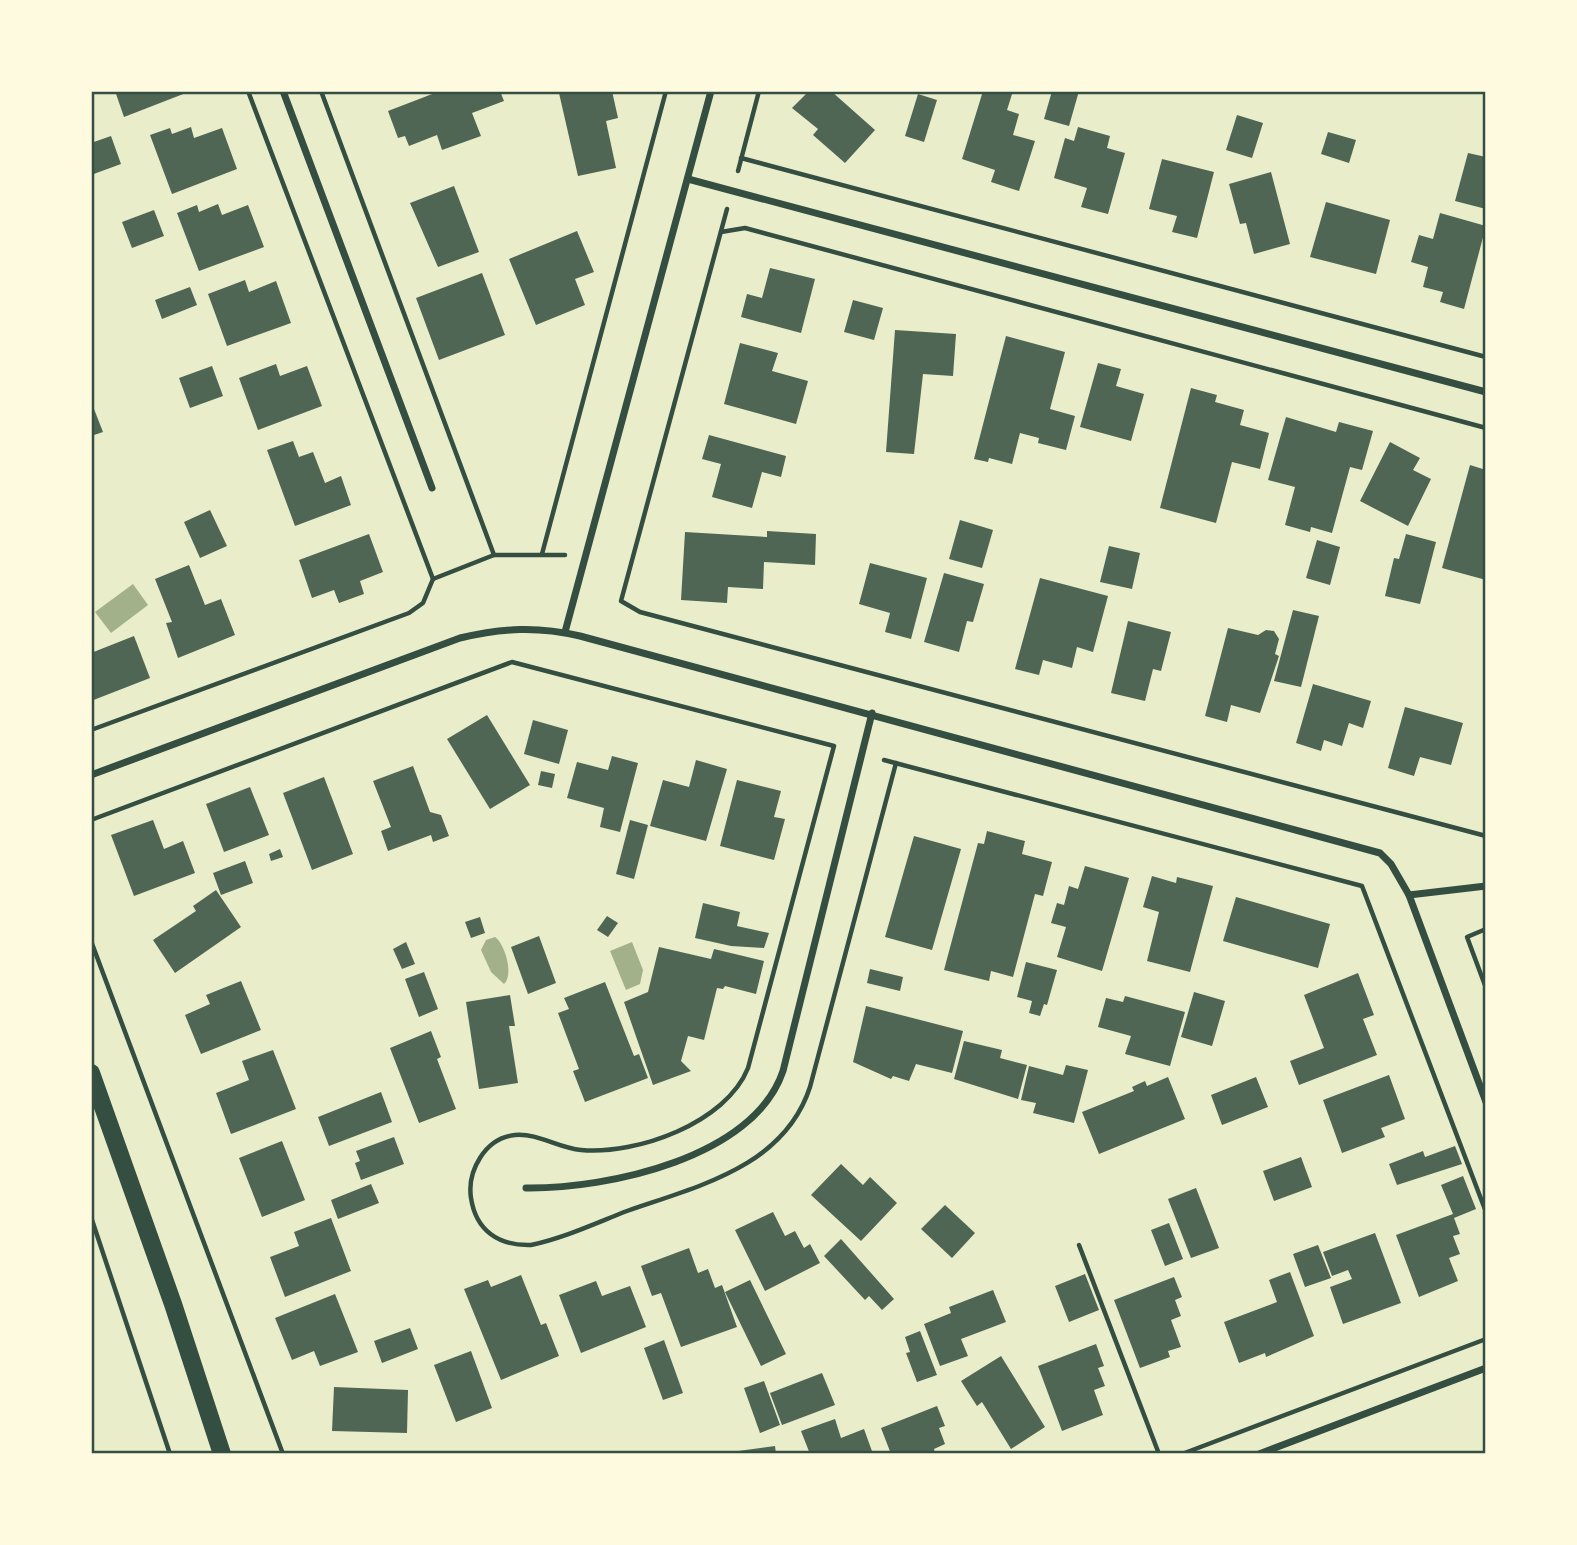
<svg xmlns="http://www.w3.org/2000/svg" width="1577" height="1545" viewBox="0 0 1577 1545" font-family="'Open Sans',sans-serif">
	<rect width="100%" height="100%" fill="#e9edc9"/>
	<!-- water -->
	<g fill="#a3b18a">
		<path d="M133,584l15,21 -37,28 -16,-21z"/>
		<path d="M495,937c10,7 19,38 9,47l-13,-12 -10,-22 5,-10z"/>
		<path d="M632,942l11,28 -3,14 -14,6 -16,-39z"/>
	</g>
	<!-- building -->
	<g fill="#4f6655">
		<path d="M115,91h76l-67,26z"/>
		<path d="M440,91h60l4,10 -32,12 9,23 -39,14 -5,-15 -28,11 -4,-10 -7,2 -10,-27z"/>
		<path d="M568,91h44l6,27 -12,3 10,47 -38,8 -19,-83z"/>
		<path d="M809,91h22l44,39 -30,33 -32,-28 5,-6 -26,-21z"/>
		<path d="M983,91h30l-6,19 12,4 -6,21 22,6 -16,50 -28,-9 4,-12 -33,-11z"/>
		<path d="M1052,91h27l-10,35 -25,-7z"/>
		<path d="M918,94l19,6 -13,42 -19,-6z"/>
		<path d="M1237,115l26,8 -11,35 -26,-8z"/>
		<path d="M191,127l3,11 28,-10 15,41 -65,25 -22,-59 20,-7 2,6z"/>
		<path d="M1078,127l32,9 -3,12 18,5 -17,61 -27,-7 6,-19 -33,-10 11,-40 9,3z"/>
		<path d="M1328,132l28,8 -7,23 -28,-9z"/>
		<path d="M111,136l10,28 -30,11v-32z"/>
		<path d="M1468,153l18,4v52l-31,-8z"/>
		<path d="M1162,159l52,13 -17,66 -25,-6 5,-16 -28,-7z"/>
		<path d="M1271,172l19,72 -36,10 -8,-31 -6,1 -11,-40z"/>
		<path d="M454,186l25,66 -41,15 -28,-64z"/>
		<path d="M1326,202l64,18 -14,54 -66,-17z"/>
		<path d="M218,204l4,11 26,-10 16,42 -65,24 -22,-58 20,-8 2,7z"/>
		<path d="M154,210l10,26 -32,12 -10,-26z"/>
		<path d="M1440,213l46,13 -22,83 -24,-7 3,-10 -20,-5 5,-20 -17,-5 8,-27 14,4z"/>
		<path d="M577,231l17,41 -19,7 10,26 -49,20 -27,-66z"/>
		<path d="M770,268l45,11 -14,54 -60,-16 6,-23 15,4z"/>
		<path d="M482,273l23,62 -66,25 -23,-62z"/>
		<path d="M245,280l4,12 27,-11 15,42 -64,23 -19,-52z"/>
		<path d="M190,287l7,18 -35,14 -7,-19z"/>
		<path d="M853,300l30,8 -9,32 -30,-8z"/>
		<path d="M895,330l61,4 -3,42 -30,-2 -9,80 -28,-2z"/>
		<path d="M1006,336l59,16 -15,57 25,7 -9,34 -28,-7 1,-5 -19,-5 -8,31 -23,-6 -1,4 -14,-3z"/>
		<path d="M740,343l38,10 -6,18 36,10 -12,43 -72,-20z"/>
		<path d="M1098,363l23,6 -5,17 28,8 -13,47 -51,-14z"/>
		<path d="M276,364l4,12 27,-10 15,40 -64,24 -19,-52z"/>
		<path d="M212,366l11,30 -33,12 -11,-30z"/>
		<path d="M1191,388l26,7 -2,7 29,8 -4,15 29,8 -9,36 -28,-7 -16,61 -56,-15z"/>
		<path d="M94,409l9,23 -12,4v-26z"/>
		<path d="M1286,417l50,15 3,-10 34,9 -11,39 -12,-3 -18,66 -21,-6 -1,5 -25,-7 10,-38 -27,-7z"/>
		<path d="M709,435l77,21 -5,21 -19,-5 -10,36 -40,-11 9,-33 -19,-5z"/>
		<path d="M293,441l6,16 14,-5 12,31 16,-7 10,29 -56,21 -28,-76z"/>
		<path d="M1390,442l30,16 -7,12 18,9 -23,47 -48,-25z"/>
		<path d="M1470,465l16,5v110l-44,-12z"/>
		<path d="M210,510l17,36 -27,12 -16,-36z"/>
		<path d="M960,520l33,10 -11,38 -33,-9z"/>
		<path d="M767,531l49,3 -1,31 -51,-3 -1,27 -35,-2 -1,16 -46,-3 4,-68 82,5z"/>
		<path d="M369,534l14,38 -23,9 4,13 -25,9 -5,-13 -22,8 -13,-38z"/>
		<path d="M1406,534l30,8 -16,62 -35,-8 9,-38 5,1z"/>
		<path d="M1317,540l23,7 -10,38 -24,-7z"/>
		<path d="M1109,546l31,7 -8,36 -32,-7z"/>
		<path d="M870,563l57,15 -16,61 -26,-7 5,-19 -31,-9z"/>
		<path d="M189,565l16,40 16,-6 14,36 -57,23 -12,-35 6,-1 -17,-43z"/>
		<path d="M944,573l40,11 -11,38 -6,-1 -8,31 -35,-10z"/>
		<path d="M1040,578l68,18 -15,56 -16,-5 -5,21 -29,-8 -4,15 -24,-6z"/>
		<path d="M1293,610l26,6 -18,71 -27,-6z"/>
		<path d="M1128,621l43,11 -10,39 -8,-2 -8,32 -34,-8z"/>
		<path d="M1228,628l30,7 8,-5 8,1 5,8 -4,15 4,2 -19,57 -29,-8 -4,17 -22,-6z"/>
		<path d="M134,636l16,42 -59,23v-48z"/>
		<path d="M1313,684l58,17 -8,27 -14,-5 -7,23 -18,-6 -3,11 -25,-8z"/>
		<path d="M1405,707l58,16 -12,42 -31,-8 -6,19 -26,-8z"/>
		<path d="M487,715l43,70 -40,24 -43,-70z"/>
		<path d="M533,720l35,10 -9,34 -35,-10z"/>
		<path d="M612,756l26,7 -18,69 -20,-5 4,-19 -37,-10 10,-36 31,8z"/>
		<path d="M696,760l31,9 -21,72 -56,-15 13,-46 26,7z"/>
		<path d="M413,766l17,46 11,3 8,21 -16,6 -2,-7 -43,16 -7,-20 10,-4 -18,-46z"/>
		<path d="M541,771l14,3 -3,14 -14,-3z"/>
		<path d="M324,777l29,77 -41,16 -29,-77z"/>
		<path d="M737,780l44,11 -7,26 11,2 -11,41 -54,-14z"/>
		<path d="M250,787l19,48 -45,17 -18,-48z"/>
		<path d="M153,820l11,29 19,-8 12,32 -61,23 -23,-61z"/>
		<path d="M630,820l18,5 -14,54 -18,-5z"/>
		<path d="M987,831l38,10 -3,13 30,8 -9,34 -8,-2 -22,83 -22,-6 -2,10 -45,-11 34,-127 6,1z"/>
		<path d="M914,836l47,13 -29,101 -47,-13z"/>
		<path d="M280,849l3,8 -12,4 -2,-7z"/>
		<path d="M245,861l8,22 -32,12 -8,-22z"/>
		<path d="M1085,866l44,12 -27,93 -45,-14 9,-30 -15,-4 6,-20 7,2 5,-19 9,3z"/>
		<path d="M1152,876l24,7 1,-6 36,9 -23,86 -43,-11 12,-49 -16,-5z"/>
		<path d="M216,890l25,37 -66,46 -22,-33 43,-29 -3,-5z"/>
		<path d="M1236,897l94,27 -12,44 -95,-27z"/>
		<path d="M703,903l37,9 -3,14 32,7 -5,15 -33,-2 -36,-8z"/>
		<path d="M607,916l11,7 -10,14 -11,-7z"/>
		<path d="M480,917l5,16 -14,5 -6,-16z"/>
		<path d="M539,936l17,47 -28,11 -17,-47z"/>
		<path d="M406,942l9,22 -13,5 -9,-20z"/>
		<path d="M659,947l52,12 3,-10 50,12 -8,33 -31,-8 -2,3 -6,-1 -13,52 -16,-4 -7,25 10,10 -38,14 -29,-83 24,-10z"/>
		<path d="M1026,962l31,8 -10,35 -3,-1 -4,12 -11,-3 3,-12 -15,-4z"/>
		<path d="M870,969l33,8 -3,14 -33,-8z"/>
		<path d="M424,972l14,37 -19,8 -14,-38z"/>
		<path d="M1358,973l16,42 -11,4 14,36 -78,30 -9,-24 34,-13 -20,-53z"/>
		<path d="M241,981l20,49 -60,24 -16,-39 25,-11 -4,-9z"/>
		<path d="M605,982l29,74 5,-2 9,24 -63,24 -12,-31 6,-2 -21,-56 11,-4 -5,-11z"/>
		<path d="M1194,992l31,9 -13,45 -31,-9z"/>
		<path d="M510,995l5,31h-6l9,57 -39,6 -13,-87z"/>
		<path d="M1125,996l60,16 -15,54 -45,-12 6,-18 -33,-9 8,-29 17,4z"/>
		<path d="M866,1006l97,25 -11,42 -36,-9 -7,17 -16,-5 -2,3 -38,-17z"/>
		<path d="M431,1031l10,26 -4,2 19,50 -37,14 -29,-75z"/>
		<path d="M964,1041l38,9 -2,8 27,7 -9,34 -64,-20z"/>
		<path d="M273,1050l23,59 -65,25 -15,-41 33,-13 -7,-19z"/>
		<path d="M1066,1065l22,5 -14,53 -41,-10 3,-10 -15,-3 8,-34 34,9z"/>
		<path d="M1389,1075l16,44 -24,9 4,9 -43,16 -19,-53z"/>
		<path d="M1168,1077l17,42 -86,35 -17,-42 52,-21 -2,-4 13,-6 2,5z"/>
		<path d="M1256,1077l12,30 -46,18 -11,-30z"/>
		<path d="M381,1092l11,30 -63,24 -11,-29z"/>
		<path d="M394,1137l10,27 -43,16 -6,-17 5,-2 -4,-10z"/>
		<path d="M282,1141l23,59 -43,17 -23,-59z"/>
		<path d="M1455,1146l7,18 -65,21 -8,-21 34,-13 2,6z"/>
		<path d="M1301,1157l11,30 -38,14 -11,-30z"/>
		<path d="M841,1164l22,21 7,-8 27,26 -36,38 -50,-46z"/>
		<path d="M1463,1176l13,33 -22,9 6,16 -7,2 7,18 -11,4 9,23 -39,16 -23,-62 57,-21 -12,-29z"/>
		<path d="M371,1184l8,19 -41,16 -7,-19z"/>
		<path d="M1196,1188l23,60 -28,10 -23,-59z"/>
		<path d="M945,1205l30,28 -23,25 -31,-29z"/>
		<path d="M773,1212l12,24 10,-5 9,17 6,-4 10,19 -55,28 -30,-61z"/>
		<path d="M331,1218l20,53 -66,26 -15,-40 29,-11 -5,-14z"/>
		<path d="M1169,1223l14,36 -18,7 -14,-36z"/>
		<path d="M1375,1233l26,70 -58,21 -13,-37 22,-8 -4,-9 -16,6 -9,-24z"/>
		<path d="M841,1239l53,60 -12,11 -13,-14 -4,4 -41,-44z"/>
		<path d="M1318,1245l13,33 -26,9 -12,-33z"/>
		<path d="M689,1248l9,25 10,-4 7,19 7,-3 15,42 -56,20 -20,-54 -9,3 -11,-30z"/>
		<path d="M1290,1272l24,64 -48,21 -1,-4 -26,10 -15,-41 53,-20 -8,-22z"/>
		<path d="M1085,1274l14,36 -30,12 -14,-36z"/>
		<path d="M521,1275l20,50 5,-2 13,33 -58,24 -37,-91 24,-9 3,7z"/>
		<path d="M1174,1277l8,20 -7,3 6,16 -10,4 10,27 -13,4 2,6 -30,11 -26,-68z"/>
		<path d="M750,1280l36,74 -25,12 -36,-74z"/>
		<path d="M596,1281l6,15 28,-10 16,41 -65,26 -22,-58z"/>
		<path d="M993,1290l13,32 -45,17 7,17 -28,10 -16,-42 27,-11 -2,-6z"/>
		<path d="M335,1294l23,58 -38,14 -6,-15 -22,9 -17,-42z"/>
		<path d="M410,1328l8,21 -36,14 -8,-22z"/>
		<path d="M920,1331l17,44 -20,7 -11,-29 4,-1 -5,-15z"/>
		<path d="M664,1340l19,53 -20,7 -19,-52z"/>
		<path d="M1096,1344l8,22 -6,2 7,18 -11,4 9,25 -41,16 -24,-65z"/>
		<path d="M471,1351l21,57 -36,14 -22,-57z"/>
		<path d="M1001,1356l44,71 -34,22 -29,-47 -5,4 -16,-25z"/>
		<path d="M822,1373l13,32 -53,20 -12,-32z"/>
		<path d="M764,1381l16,44 -20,8 -16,-45z"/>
		<path d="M334,1387l74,3 -1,43 -75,-2z"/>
		<path d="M937,1406l8,20 -6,2 6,16 -11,5 1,5h-44l-10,-26z"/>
		<path d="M835,1419l6,19 23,-9 9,25h-63l-9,-23z"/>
		<path d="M775,1446l1,8h-45v-2z"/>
	</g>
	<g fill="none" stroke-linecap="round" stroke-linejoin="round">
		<!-- path -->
		<g stroke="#344e41" stroke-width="4.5">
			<path d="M248,91l185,488"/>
			<path d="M321,91l173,464"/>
			<path d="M741,158l745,199"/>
			<path d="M738,171l21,-80"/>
			<path d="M727,209l-106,392 19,11 846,224"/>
			<path d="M721,232l24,-4 741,200"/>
			<path d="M542,554l124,-463"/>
			<path d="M91,730l318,-117 14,-10 10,-24 61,-24h71"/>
			<path d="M884,760l478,126 124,326"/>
			<path d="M91,820l421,-158 322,84 -86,322c-22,55 -111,87 -167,82 -23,-2 -43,-17 -66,-15 -30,3 -48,36 -44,63 5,33 28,48 60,47 33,-7 65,-22 96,-34 71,-25 157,-44 183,-124l86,-324"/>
			<path d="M1486,929l-19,8 19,51"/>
			<path d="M91,941l192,513"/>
			<path d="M91,1217l79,237"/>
			<path d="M1079,1245l80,209"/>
			<path d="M1182,1454l304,-115"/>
		</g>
		<!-- minor -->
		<g stroke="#344e41" stroke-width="7">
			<path d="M283,91l149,397"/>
			<path d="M688,179l798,213"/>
			<path d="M565,632l146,-541"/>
			<path d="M91,775l369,-137c43,-10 77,-12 120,-2l800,217 11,11 18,31 77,207"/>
			<path d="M1409,895l77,-9"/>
			<path d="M526,1188c81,1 228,-30 257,-117l89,-358"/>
			<path d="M1259,1454l227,-86"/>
		</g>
		<!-- primary -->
		<path stroke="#344e41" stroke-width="18" d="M91,1073l82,231 49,150"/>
	</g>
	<!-- border -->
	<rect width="1577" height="1545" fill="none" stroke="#fefae0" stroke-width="186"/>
	<rect x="93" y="93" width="1391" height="1359" fill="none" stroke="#344e41" stroke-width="2.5"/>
</svg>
